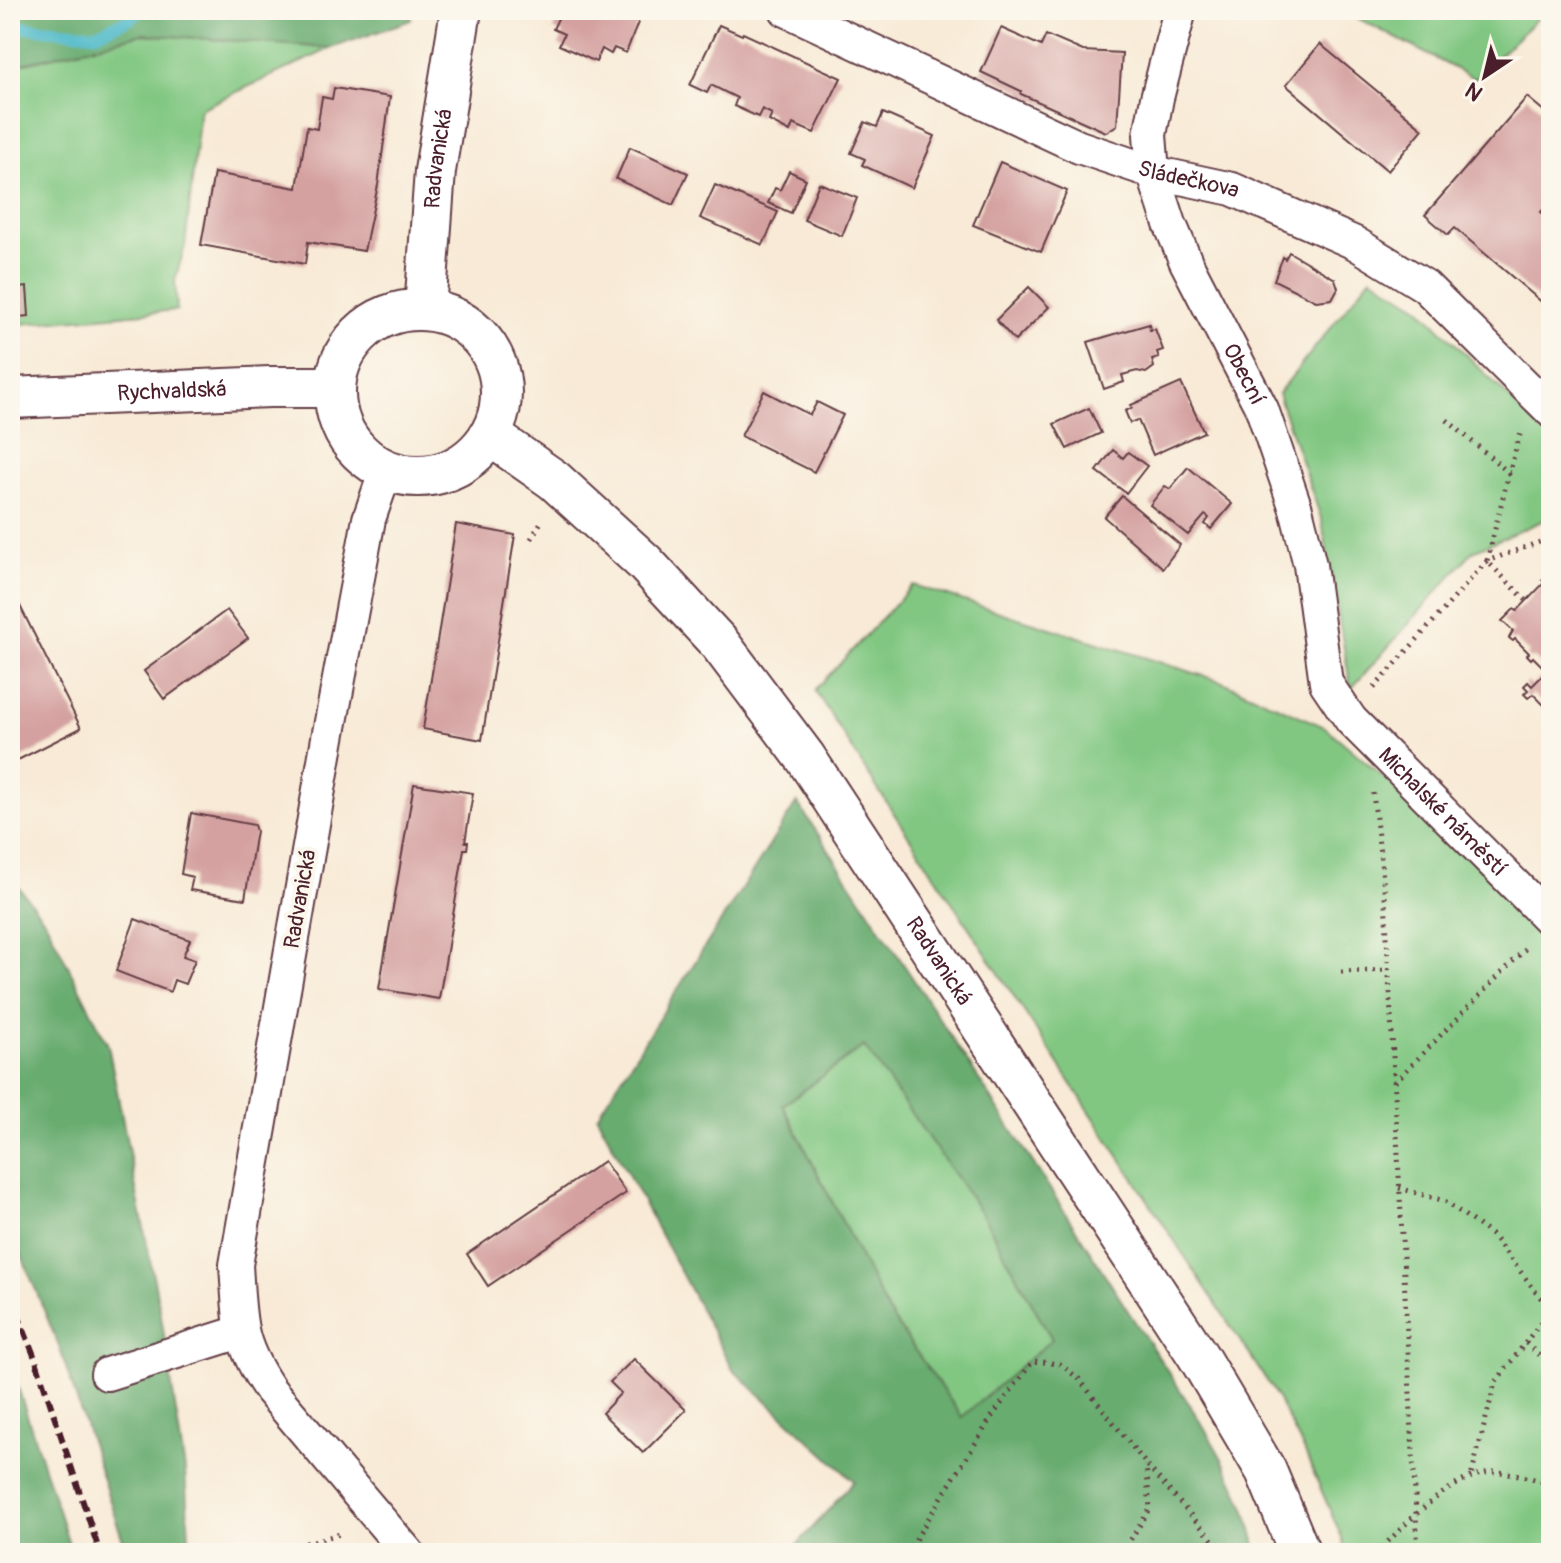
<svg xmlns="http://www.w3.org/2000/svg" width="1561" height="1563" viewBox="0 0 1561 1563" font-family="Pangolin,sans-serif">
	<rect width="100%" height="100%" fill="#fbf7ec"/>
	<filter id="ink" filterUnits="userSpaceOnUse"><feTurbulence type="fractalNoise" baseFrequency=".0125" numOctaves="2"/><feDisplacementMap in="SourceGraphic" scale="16" xChannelSelector="R" yChannelSelector="G"/><feConvolveMatrix kernelMatrix="1 2 1 2 8 2 1 2 1" color-interpolation-filters="sRGB"/></filter>
	<filter id="wash" filterUnits="userSpaceOnUse"><feTurbulence type="fractalNoise" baseFrequency=".006" numOctaves="4" result="noise"/><feDisplacementMap in="SourceGraphic" scale="32" xChannelSelector="R" yChannelSelector="G"/><feGaussianBlur stdDeviation="1.8" result="paint"/><feColorMatrix in="noise" values="0 0 0 0 0 0 0 0 0 0 0 0 0 0 0 0 0 1.4 0 .05"/><feComposite in="paint" operator="in"/></filter>
	<g filter="url(#wash)">
		<rect width="100%" height="100%" fill="#f8ead6"/>
		<!-- green -->
		<g fill="#81c782" stroke="#667356" stroke-width="2">
			<path d="M1342,10h204l-71,69z"/>
			<path d="M142,34l190,14 -132,61 -15,137 -10,34 2,30 -167,15v-258z"/>
			<path d="M1371,277l47,29 133,134v77l-78,34 -122,138 -29,-168 -44,-127z"/>
			<path d="M913,585l307,96 105,46 108,92 118,112v622h-206l-2,-13 -40,-92 -29,-56 -406,-618 -53,-84z"/>
			<path d="M864,1046l120,171 68,122 77,90 -167,-12 -74,-105 -105,-207z"/>
		</g>
		<!-- forest -->
		<g fill="#68ac70" stroke="#59664e" stroke-width="2" fill-rule="evenodd">
			<path d="M10,10h402l-1,10 -79,28 -190,-14 -132,33z"/>
			<path d="M797,802c112,170 224,340 333,512 41,64 118,166 127,239h-467l64,-72 -121,-111 -136,-254zM864,1046l120,171 68,122 -90,78 -74,-105 -105,-207z"/>
			<path d="M10,876l36,46 62,123 53,271 24,154 5,83h-63l-67,-204 -50,-122z"/>
			<path d="M10,1363l62,190h-62z"/>
		</g>
		<g fill="none" stroke-linecap="round" stroke-linejoin="round">
			<!-- stream -->
			<path stroke="#4db9c9" stroke-width="12" d="M10,26l85,8 37,-16 9,-8"/>
		</g>
		<g id="blocks">
			<!-- building -->
			<g fill="#d4a1a0">
				<path d="M562,10h69l10,5 -15,38 -12,-5 -3,6 -9,-5 -6,13 -37,-17 5,-11 -11,-5z"/>
				<path d="M719,25l23,10 1,-2 98,45 -27,55 -21,-9 -3,8 -21,-11 3,-7 -10,-5 -4,8 -24,-11 3,-8 -26,-13 -4,8 -17,-8z"/>
				<path d="M1001,28l40,18 5,-11 37,16 39,2 -5,72 -11,7 -85,-38v-3l-40,-19z"/>
				<path d="M1320,44l103,85 -35,42 -102,-86z"/>
				<path d="M334,88l56,9 -12,88 -14,66 -56,-9 -3,22 -104,-19 13,-72 83,15 10,-61 10,2 5,-32 10,2z"/>
				<path d="M1527,97l24,20v84l-10,11 10,9v89l-96,-82 -7,7 -23,-20z"/>
				<path d="M883,113l52,23 -23,52 -50,-23 3,-6 -14,-6 14,-31 12,5z"/>
				<path d="M630,147l58,26 -15,32 -57,-26z"/>
				<path d="M1000,162l67,29 -26,61 -68,-27z"/>
				<path d="M789,171l17,8 -15,34 -23,-10 7,-15 5,2z"/>
				<path d="M819,183l38,15 -15,38 -38,-16z"/>
				<path d="M715,185l63,27 -15,33 -63,-27z"/>
				<path d="M1289,252l46,27 3,9 -6,11 -16,2 -42,-21 9,-23 2,2z"/>
				<path d="M27,287l2,29 -19,2v-29z"/>
				<path d="M1029,287l20,20 -34,34 -19,-21z"/>
				<path d="M1149,324l1,6 5,-1 8,21 -6,2 2,6 -7,2 2,7 -8,6 -9,-2 -15,4 2,7 -20,7 -16,-47z"/>
				<path d="M1181,383l23,49 -51,23 -15,-35 -8,3 -5,-12 7,-3 -1,-3z"/>
				<path d="M764,391l46,24 7,-13 26,13 -29,57 -73,-36z"/>
				<path d="M1089,408l12,25 -34,16 -13,-25z"/>
				<path d="M1113,450l10,8 5,-6 19,14 -21,27 -29,-22z"/>
				<path d="M1188,467l44,37 -21,25 -6,-5 4,-6 -4,-3 -17,20 -38,-30 15,-19 5,3z"/>
				<path d="M1122,496l58,49 -17,23 -59,-51z"/>
				<path d="M456,524l59,11 -33,205 -59,-11z"/>
				<path d="M1551,572v145l-6,-7 2,-2 -14,-14 -5,4 -4,-4 4,-4 -4,-4 4,-4 4,4 15,-15 -14,-14 -2,2 -4,-4 2,-2 -14,-14 -2,2 -4,-3 4,-7 -11,-10 12,-12 3,2 28,-29 -3,-2z"/>
				<path d="M10,586l71,142 -71,36z"/>
				<path d="M227,610l21,28 -84,61 -20,-28z"/>
				<path d="M414,784l59,9 -8,49h3l-1,7h-3l-25,150 -60,-10z"/>
				<path d="M191,813l63,12 2,6 -11,68 -55,-9 3,-13 -12,-3z"/>
				<path d="M135,919l55,21 -7,16 12,4 -10,24 -11,-4 -4,12 -54,-21z"/>
				<path d="M604,1161l22,32 -138,93 -21,-32z"/>
				<path d="M634,1359l52,51 -43,43 -41,-40 19,-20 -11,-11z"/>
			</g>
		</g>
	</g>
	<g filter="url(#ink)">
		<use href="#blocks" fill-opacity="0" stroke="#643d45" stroke-width="2"/>
		<g fill="none" stroke-linecap="round" stroke-linejoin="round">
			<defs>
				<g id="minor">
					<path id="s1" d="M786,10l293,137 74,25 79,17 123,54 70,43 126,125"/>
					<path id="s2" d="M1180,10l-23,88 -7,37 3,37 17,52 16,38 76,147 34,100 14,56 16,118 25,37 200,201"/>
					<path d="M386,470l-17,49 -41,219 -92,527c4,57 1,76 34,125l138,163"/>
					<path d="M107,1374l133,-42"/>
				</g>
				<g id="tertiary">
					<path id="s3" d="M425,310l10,-139 26,-161"/>
					<circle cx="418" cy="393" r="83"/>
					<path id="s4" d="M10,398l260,-11h65"/>
					<path id="s5" d="M491,436l63,44 90,82 76,82 85,113 393,599 68,115 34,82"/>
				</g>
			</defs>
			<!-- minor casing -->
			<use href="#minor" stroke="#643d45" stroke-width="36"/>
			<!-- tertiary casing -->
			<use href="#tertiary" stroke="#643d45" stroke-width="44"/>
			<!-- path -->
			<g stroke="#643d45" stroke-width="5" stroke-dasharray="2 6" stroke-linecap="butt">
				<path d="M1447,420l62,53 12,-42"/>
				<path d="M1509,473l-22,88 39,39"/>
				<path d="M531,539l10,-17"/>
				<path d="M1374,688l113,-127 64,-23"/>
				<path d="M1373,793l12,104 33,656"/>
				<path d="M1341,972l48,-2"/>
				<path d="M1395,1082l133,-136"/>
				<path d="M1399,1188l46,13 48,35 57,74 -55,73 -24,94"/>
				<path d="M1526,1343l25,24"/>
				<path d="M267,1553l77,-20"/>
				<path d="M907,1553l86,-138 40,-54 27,3 19,15 67,85 78,89"/>
				<path d="M1122,1553l28,-44 -4,-44"/>
				<path d="M1377,1553c28,-29 76,-80 118,-81 19,0 38,7 56,12"/>
			</g>
			<!-- minor -->
			<use href="#minor" stroke="#fff" stroke-width="32"/>
			<!-- tertiary -->
			<use href="#tertiary" stroke="#fff" stroke-width="40"/>
			<!-- rail -->
			<path stroke="#4a1f2b" stroke-width="6" stroke-dasharray="12 6" stroke-linecap="butt" d="M10,1295l25,63 65,195"/>
		</g>
	</g>
	<g text-anchor="middle" dominant-baseline="central" stroke-width="8" stroke-linejoin="round" paint-order="stroke">
		<!-- street labels -->
		<g font-size="22" fill="#4a1f2b" stroke="#fbf7ec">
			<text stroke="none"><textPath href="#s3" startOffset="152">Radvanická</textPath></text>
			<text stroke="none"><textPath href="#s1" startOffset="438">Sládečkova</textPath></text>
			<text stroke="none"><textPath href="#s2" startOffset="388">Obecní</textPath></text>
			<text stroke="none"><textPath href="#s4" startOffset="162">Rychvaldská</textPath></text>
			<text stroke="none"><textPath href="#s2" startOffset="884">Michalské náměstí</textPath></text>
			<text transform="translate(300 899) rotate(-80)">Radvanická</text>
			<text stroke="none"><textPath href="#s5" startOffset="696">Radvanická</textPath></text>
		</g>
	</g>
	<!-- margin -->
	<rect width="1561" height="1563" fill="none" stroke="#fbf7ec" stroke-width="40"/>
	<!-- north arrow -->
	<g transform="translate(1485 76) rotate(215)" stroke="#fbf7ec" stroke-width="6" paint-order="stroke">
	<path d="M0-6L14 30L0 20L-14 30Z" fill="#4a1f2b"/>
	<text y="-12" font-size="22" font-weight="bold" text-anchor="middle" fill="#4a1f2b">N</text>
	</g>
</svg>
